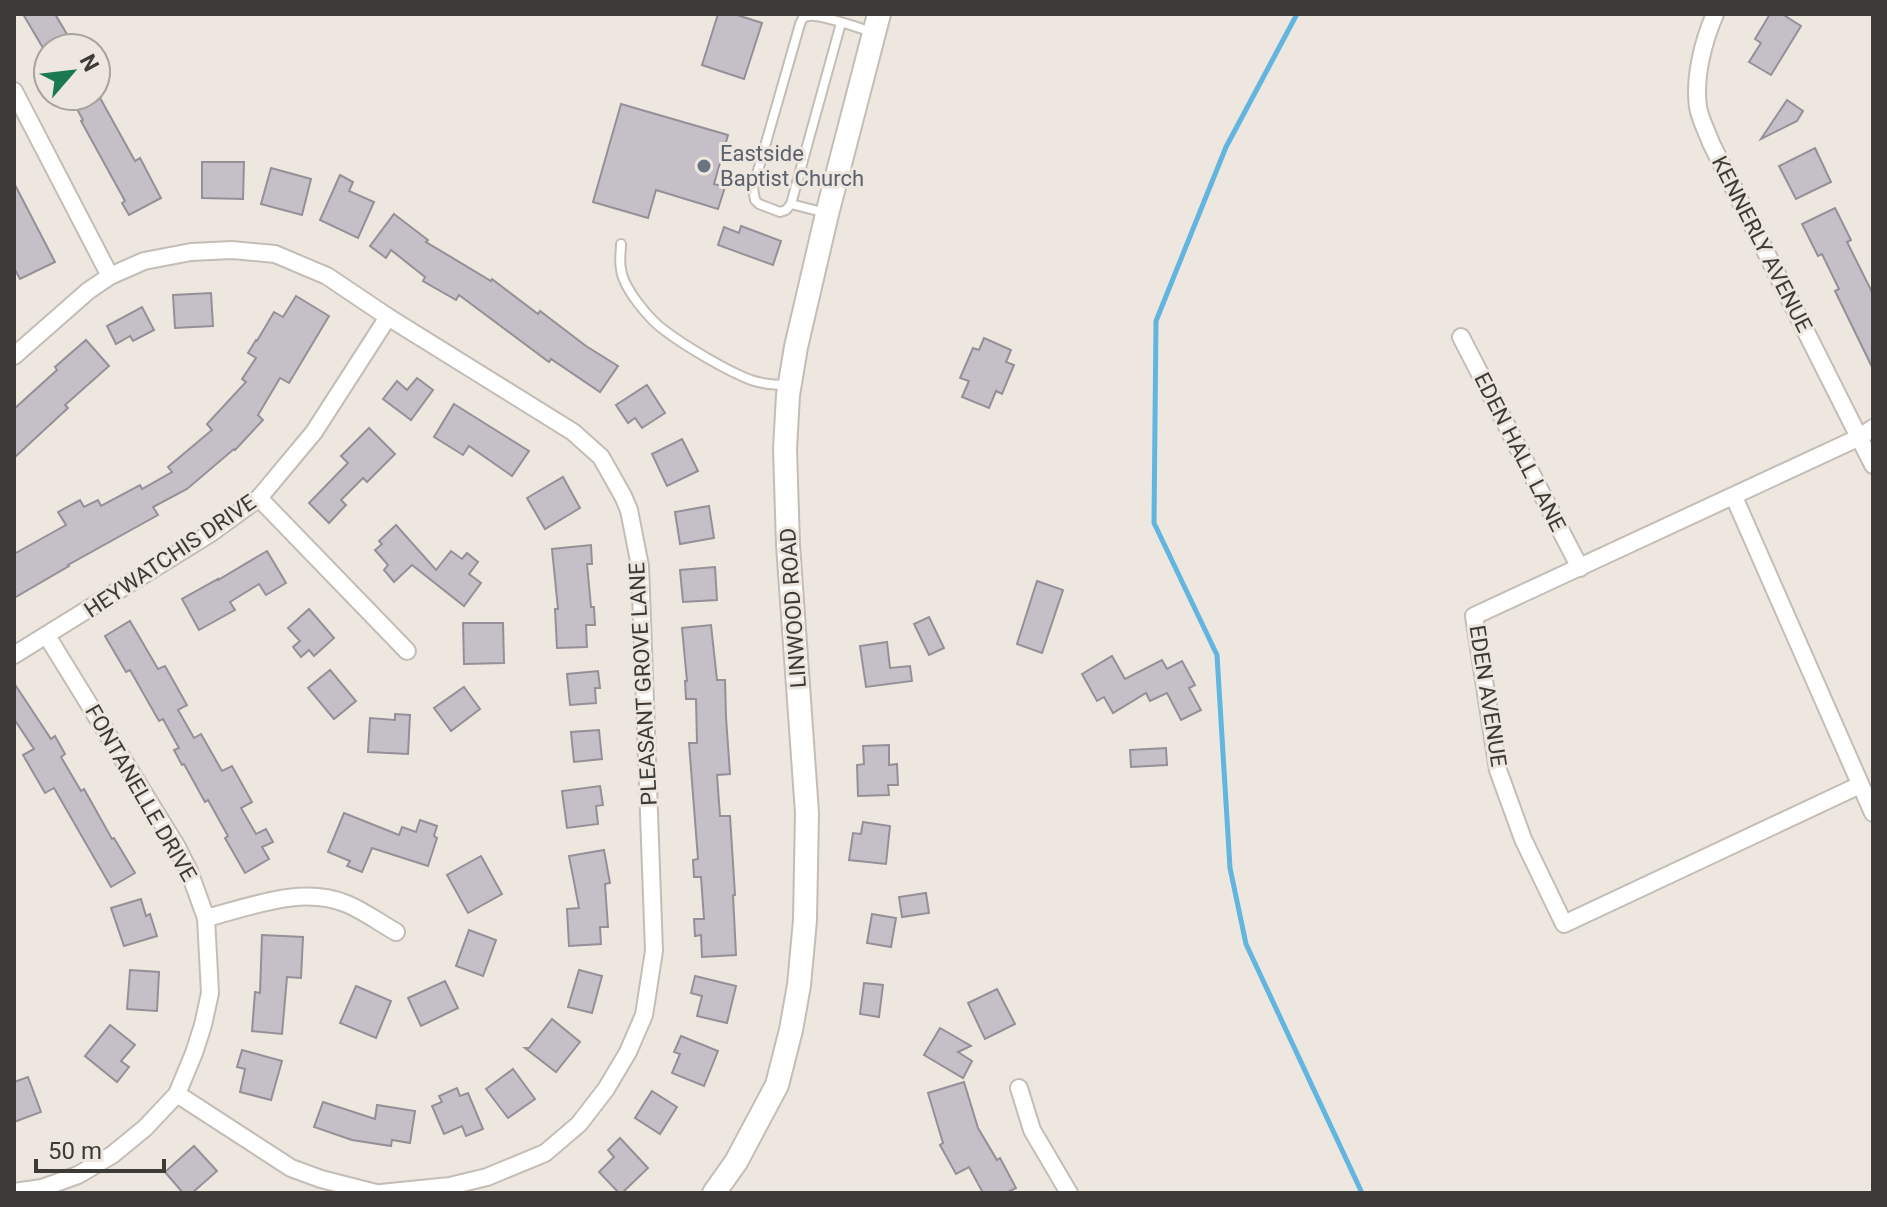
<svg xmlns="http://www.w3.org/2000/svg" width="1887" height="1207" viewBox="0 0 1887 1207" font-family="Roboto,sans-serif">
	<rect width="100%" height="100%" fill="#ede7df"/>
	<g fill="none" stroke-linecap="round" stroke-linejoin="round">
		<!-- stream -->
		<path stroke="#61b5df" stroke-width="5" d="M1297,14l-71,133 -70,174 -2,202 63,132 13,213 16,76 116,249"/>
	</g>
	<!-- building -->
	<g fill="#c5bfc7" stroke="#959098" stroke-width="2">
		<path d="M23,14h32l16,27 -11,7h-17z"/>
		<path d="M718,14h16l28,9 -18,56 -42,-14z"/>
		<path d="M1770,14h12l19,12 -30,49 -22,-13 12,-19 -6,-4z"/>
		<path d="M70,96h29l36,65 5,-3 21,40 -32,17 -7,-12 3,-2 -44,-80 2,-1z"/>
		<path d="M1787,100l16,11 -6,10 -36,18z"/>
		<path d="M621,104l107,31 -14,49 11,3 -7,22 -62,-19 -8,28 -55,-16z"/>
		<path d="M1815,148l16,34 -35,17 -17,-33z"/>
		<path d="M202,162h42l-1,37 -41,-1z"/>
		<path d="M271,168l40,11 -9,36 -41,-11z"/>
		<path d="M340,175l13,7 -4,9 25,11 -16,36 -38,-18z"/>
		<path d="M14,183l41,79 -35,17 -6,-11z"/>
		<path d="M1835,208l16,32 -4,2 26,52v75l-38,-78 4,-2 -17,-35 -4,2 -16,-32z"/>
		<path d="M394,214l34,26 -2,2 65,39 1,-2 46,35 2,-3 46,35 32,20 -18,26 -49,-33 -2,3 -90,-67 -3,5 -33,-19 2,-4 -34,-27 -5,8 -16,-12z"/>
		<path d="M741,226l40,15 -8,24 -55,-20 6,-18 15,6z"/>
		<path d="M211,293l2,33 -38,2 -2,-33z"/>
		<path d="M296,296l33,20 -40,67 -9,-5 -22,37 5,5 -28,30 -1,-1 -47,40 -34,18 5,8 -90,50 1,1 -55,32v-44l52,-29 -8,-13 22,-12 4,7 14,-7 3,6 39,-21 2,4 30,-17 -4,-5 44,-37 -5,-6 39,-42 -4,-3 14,-21 -8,-5 8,-13 1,1 17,-29 9,5z"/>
		<path d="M142,307l12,23 -21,11 -3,-5 -14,8 -9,-18z"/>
		<path d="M984,338l27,12 -5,12 8,3 -12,29 -6,-3 -7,17 -27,-11 7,-16 -9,-3 13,-30 6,2z"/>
		<path d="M86,340l23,26 -44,39 3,3 -54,50v-49l43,-39 -2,-3z"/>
		<path d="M417,378l16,12 -22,30 -28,-21 14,-18 10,9z"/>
		<path d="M647,385l18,28 -23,15 -7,-10 -7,5 -12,-18z"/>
		<path d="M454,404l75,47 -17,25 -43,-30 -6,9 -29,-18z"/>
		<path d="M369,428l26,26 -28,28 -4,-4 -22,22 5,5 -17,18 -20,-20 39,-40 -7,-7z"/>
		<path d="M682,439l16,32 -31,15 -15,-32z"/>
		<path d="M563,477l17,31 -35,21 -18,-31z"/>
		<path d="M709,506l5,32 -34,6 -5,-32z"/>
		<path d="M396,525l40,45 15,-19 11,8 5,-6 11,9 -9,12 12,9 -17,23 -52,-41 -18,17 -10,-12 4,-5 -13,-15 7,-6 -3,-3z"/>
		<path d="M591,545l1,19h-5l4,43h3l1,18h-9l1,22 -30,1 -2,-39h3l-6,-60z"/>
		<path d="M267,551l19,32 -20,12 -7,-11 -29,18 5,8 -36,20 -17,-31 36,-20v1z"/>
		<path d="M715,567l2,33 -34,2 -3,-32z"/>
		<path d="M1037,581l26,9 -21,63 -25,-9z"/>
		<path d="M309,609l25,29 -20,18 -5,-6 -8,7 -8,-10 7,-6 -12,-13z"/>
		<path d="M929,617l15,31 -15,7 -15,-31z"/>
		<path d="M130,621l28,48 7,-3 22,39 -9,5 16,28 7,-4 21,37 10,-5 20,36 -11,6 15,26 10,-5 7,13 -11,5 7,12 -24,14 -20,-35 3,-2 -20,-36 -3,2 -21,-38 -2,1 -8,-15 5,-2 -16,-29 -4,2 -29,-51 -4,2 -21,-36z"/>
		<path d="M463,623h40l1,40 -40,1z"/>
		<path d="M711,625l6,55h8l1,37 4,57 -13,1 3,41h10l5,79h-2l3,60 -34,2 -1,-22 -6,1 -1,-17h10l-3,-42h-7l-1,-17 5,-1 -9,-116h8l-1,-44h-10l-1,-18h2l-5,-53z"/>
		<path d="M887,642l3,26 20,-2 2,15 -46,6 -6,-41z"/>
		<path d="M1112,656l13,23 37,-19 5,9 15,-8 13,24 -6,3 12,22 -20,10 -14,-27 -17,8 -4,-8 -33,20 -9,-16 -7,4 -15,-27z"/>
		<path d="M330,670l26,31 -22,18 -26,-31z"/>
		<path d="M598,671l2,17h-5l1,15 -26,2 -3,-31z"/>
		<path d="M14,683l37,56 4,-3 10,18 -4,3 20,34 3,-2 28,50 2,-1 21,35 -24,14 -57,-99 -9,5 -22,-38 11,-6 -20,-30z"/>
		<path d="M464,687l16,22 -29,22 -17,-23z"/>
		<path d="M395,714l15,1 -2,39 -40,-2 2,-34 25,2z"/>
		<path d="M599,730l3,29 -28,3 -3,-30z"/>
		<path d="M889,745v20l8,-1 1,21h-10l1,10 -31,1 -1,-31 7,-1 -1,-18z"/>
		<path d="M1166,748l1,17 -36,2 -1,-17z"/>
		<path d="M600,786l3,19 -7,1 2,18 -31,4 -5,-37z"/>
		<path d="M344,813l55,22 3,-8 14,5 4,-12 17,6 -3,10 3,2 -9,28 -56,-18 -10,24 -15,-6 3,-5 -22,-9z"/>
		<path d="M863,822l27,4 -4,38 -37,-4 4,-27 8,1z"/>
		<path d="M604,850l6,33 -5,1 3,43h-8l1,17 -32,2 -2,-37 12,-1 -10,-52z"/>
		<path d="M481,856l21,38 -34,19 -21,-38z"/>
		<path d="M926,893l3,20 -27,4 -3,-20z"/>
		<path d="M141,899l5,17 4,-2 7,22 -33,10 -13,-38z"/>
		<path d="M872,914l24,4 -5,29 -24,-4z"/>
		<path d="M469,930l27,10 -13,36 -27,-10z"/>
		<path d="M262,935l41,2 -2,41 -14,-1 -5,57 -30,-3 3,-39 5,1z"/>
		<path d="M130,970l29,2 -2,39 -30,-2z"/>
		<path d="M579,970l23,6 -10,37 -24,-6z"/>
		<path d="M695,976l41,10 -9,37 -30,-7 5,-20 -11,-3z"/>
		<path d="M445,981l13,27 -37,18 -13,-28z"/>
		<path d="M864,983l19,2 -4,32 -19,-3z"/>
		<path d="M356,986l35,15 -15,37 -36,-15z"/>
		<path d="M997,989l18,35 -30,15 -17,-36z"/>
		<path d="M552,1019l28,23 -24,30 -31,-24h4z"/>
		<path d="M110,1025l25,20 -14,16 8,6 -12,15 -32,-26z"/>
		<path d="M940,1028l31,18 -13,6 14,9 -9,17 -39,-23z"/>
		<path d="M681,1036l37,15 -14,35 -32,-13 8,-19 -6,-2z"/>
		<path d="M242,1050l40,11 -11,39 -31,-8 5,-23 -8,-2z"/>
		<path d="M513,1069l22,30 -27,19 -22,-29z"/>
		<path d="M28,1077l13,35 -27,10v-40z"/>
		<path d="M964,1082l14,46 19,32 3,-2 16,30 -10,5h-23l-14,-26 -13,7 -16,-29 3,-2 -15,-50z"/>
		<path d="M457,1088l3,8 8,-3 15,36 -17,7 -4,-10 -18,8 -12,-28 10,-4 -3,-6z"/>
		<path d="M652,1091l25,16 -17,27 -25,-16z"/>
		<path d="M323,1102l52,17 2,-14 38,6 -5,32 -18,-3 -1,6 -39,-6 -38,-13z"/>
		<path d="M620,1138l28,30 -26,25h-3l-20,-21 15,-15 -6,-7z"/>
		<path d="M194,1146l23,25 -25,22h-9l-18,-21z"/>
	</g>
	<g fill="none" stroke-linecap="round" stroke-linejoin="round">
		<defs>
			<g id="lane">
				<path d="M841,23l-50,181 -5,6 -6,2 -21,-8 -4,-4 -2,-12 47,-164c3,-6 2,-7 9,-8 11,-2 50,12 63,16"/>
				<path d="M791,204l35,9"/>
				<path d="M621,244c0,8 -2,17 0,25 2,19 28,50 43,61 21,16 63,41 87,50 12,4 25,5 37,5"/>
			</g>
			<g id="street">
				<path d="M1715,14c-12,28 -21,63 -17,93 2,12 9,25 13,36l162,322"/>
				<path d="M14,91l96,185"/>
				<path d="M1461,337l119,231"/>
				<path d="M14,356l74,-65 22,-15 34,-15 47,-9 41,-2 43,4 52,22 61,41 185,115 28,25 22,39 6,14 11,56 14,385 -10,64 -16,37 -22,37 -27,35 -34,29 -58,24 -37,9 -69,7"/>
				<path d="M1734,497l139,316"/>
				<path d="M259,498l148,153"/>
				<path d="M14,655l197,-122 48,-35 55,-66 74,-115"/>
				<path d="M1860,785l-296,139 -41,-85 -25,-69 -24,-154 386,-179 13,-9"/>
				<path d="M206,918c44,-11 96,-33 141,-14 17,7 33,19 49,28"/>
				<path d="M1019,1088l13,42 37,63"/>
				<path d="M177,1094l114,74 30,11 55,14"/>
				<path d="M14,1192l28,-4 36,-13 34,-20 33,-27 32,-34 17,-41 9,-28 7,-32 -4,-75 -17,-47 -12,-24 -130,-211"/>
			</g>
			<path id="secondary" d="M714,1193l22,-31 41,-77 14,-55 8,-45 6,-65 2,-107 -19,-268 -3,-96 3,-54 8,-48 31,-133 52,-200"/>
		</defs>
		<!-- lane casing -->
		<use href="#lane" stroke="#c3bdb5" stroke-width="12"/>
		<!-- street casing -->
		<use href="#street" stroke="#c3bdb5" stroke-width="20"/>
		<!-- secondary casing -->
		<use href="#secondary" stroke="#c3bdb5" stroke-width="26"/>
		<!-- lane -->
		<use href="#lane" stroke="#fff" stroke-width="8"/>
		<!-- street -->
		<use href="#street" stroke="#fff" stroke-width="16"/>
		<!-- secondary -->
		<use href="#secondary" stroke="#fff" stroke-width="22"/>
	</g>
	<!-- markers -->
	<circle fill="#6b7280" stroke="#ede7df" stroke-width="3" cx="704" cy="166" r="8"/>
	<g text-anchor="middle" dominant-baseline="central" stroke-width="6" stroke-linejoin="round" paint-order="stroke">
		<!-- worship labels -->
		<g font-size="22" fill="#5b616d" stroke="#ede7df" text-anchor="start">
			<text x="720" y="153">Eastside<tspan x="720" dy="25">Baptist Church</tspan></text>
		</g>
		<!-- street labels -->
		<g font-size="22" fill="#3d3b37" stroke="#ede7df">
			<text transform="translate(1762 244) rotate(63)">KENNERLY AVENUE</text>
			<text transform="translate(1520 452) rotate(63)">EDEN HALL LANE</text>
			<text transform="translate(170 556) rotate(-34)">HEYWATCHIS DRIVE</text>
			<text transform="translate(793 608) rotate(-94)">LINWOOD ROAD</text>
			<text transform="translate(643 684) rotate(-93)">PLEASANT GROVE LANE</text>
			<text transform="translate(1488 696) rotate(81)">EDEN AVENUE</text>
			<text transform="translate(141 793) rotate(60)">FONTANELLE DRIVE</text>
		</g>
	</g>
	<!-- border -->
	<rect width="1887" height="1207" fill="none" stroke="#3d3b37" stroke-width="32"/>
	<!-- north arrow -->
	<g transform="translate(72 72) rotate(62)"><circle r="38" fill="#ede7df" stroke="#a7a29c" stroke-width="2"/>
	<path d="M0-6L14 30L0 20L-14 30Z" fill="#1a7950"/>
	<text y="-12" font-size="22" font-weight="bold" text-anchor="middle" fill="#3d3b37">N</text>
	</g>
	<!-- scale -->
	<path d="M36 1159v12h128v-12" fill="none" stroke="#3d3b37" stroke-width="4"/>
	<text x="48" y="1159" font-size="24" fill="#3d3b37" stroke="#ede7df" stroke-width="6" paint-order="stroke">50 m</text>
</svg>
